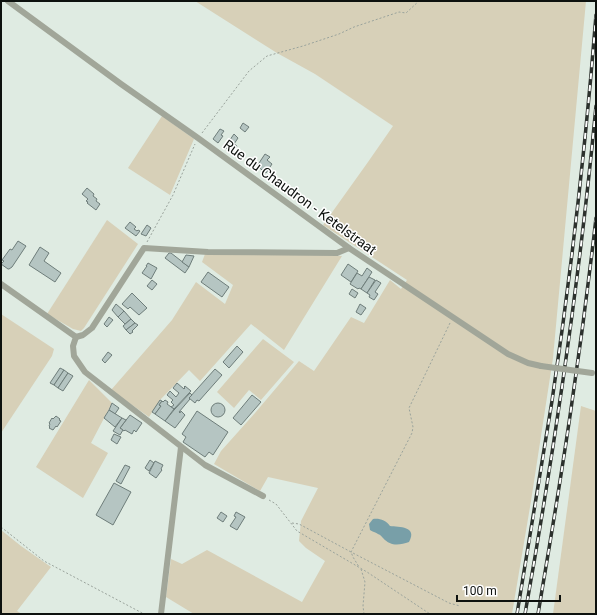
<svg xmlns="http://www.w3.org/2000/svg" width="597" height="615" viewBox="0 0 597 615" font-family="Roboto,sans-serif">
	<rect width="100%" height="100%" fill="#dfebe2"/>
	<!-- green -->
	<g fill="#d7d0b8">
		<path d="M195,1h391l-33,357 -22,143 -19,113h-318l-28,-17 5,-38 11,5 25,-14 95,52 23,-41 -19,-13 -7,-7 2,-20 17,-33 -50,-11 -8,14 -46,-27 7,-13 34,-38 44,-52 15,10 37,-54 13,6 26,-43 11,9 6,-9 -84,-55 45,-63 25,-36 -78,-52 -38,-21z"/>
		<path d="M162,116l32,23 -24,56 -42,-27z"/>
		<path d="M107,220l31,24 -54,84 -3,3 -8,-2 -26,-15z"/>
		<path d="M205,254h107l30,2 -58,94 -33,-26 -51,57 -11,-11 -29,30 -11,17 -38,-27 61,-70 24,-38 29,22 8,-19 -31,-23z"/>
		<path d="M1,314l53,35 -2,7 -51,77z"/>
		<path d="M263,339l31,23 -33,38 -12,-10 -15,18 -17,-16z"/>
		<path d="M89,380l23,23 -21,40 17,10 -25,45 -47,-31z"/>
		<path d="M581,406l15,5v203h-43z"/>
		<path d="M1,530l20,16 30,21 -34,44 5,3h-21z"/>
	</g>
	<!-- water -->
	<path fill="#789fa8" d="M373,519c6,-1 13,1 17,7 9,1 28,0 19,16 -9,3 -18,5 -26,-4 -2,-2 -2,-3 -5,-4 -3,-2 -5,-2 -8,-4l-1,-6z"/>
	<!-- building -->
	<g fill="#b5c5c2" stroke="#6e7d7a">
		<path d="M243,123l6,4 -4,5 -5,-4z"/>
		<path d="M220,129l4,2 -3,4 2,1 -5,7 -5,-4z"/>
		<path d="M234,134l4,4 -4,6 3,2 -5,7 -7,-6z"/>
		<path d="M265,154l5,3 -3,3 5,4 -6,9 -9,-7z"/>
		<path d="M87,188l7,6 -1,2 4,3 -1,2 4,3 -4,6 -9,-7 1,-1 -2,-1 2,-2 -6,-5z"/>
		<path d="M130,222l6,5 -2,2 3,2 1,-1 2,1 -4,5 -11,-8z"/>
		<path d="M147,225l4,3 -5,8 -5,-2z"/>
		<path d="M18,241l8,5 -14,21 -3,2h-1l-7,-5 3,-3 -2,-1 8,-11 2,1z"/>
		<path d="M40,247l9,6 -5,8 17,12 -6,9 -26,-17z"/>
		<path d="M169,253h2l18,14 -4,6 -20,-15z"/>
		<path d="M186,255l8,1 -5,11 -7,-5z"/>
		<path d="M148,263l9,5 -6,11 -9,-6 5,-7h-1z"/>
		<path d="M348,264l10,7 -7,11 -10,-7z"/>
		<path d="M367,268l5,4 -11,17 -2,-1 -1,1 -8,-5 7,-11 5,3z"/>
		<path d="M208,272l21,15 -7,10 -21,-15z"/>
		<path d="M369,277l6,3 -8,13 -6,-4z"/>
		<path d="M152,280l5,4 -5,6 -5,-4z"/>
		<path d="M376,280l5,3 -6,9 3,2 -4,6 -5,-3 1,-2 -3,-2z"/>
		<path d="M352,289l6,4 -3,5 -6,-4z"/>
		<path d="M132,293l15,15 -8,7 -9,-8 -2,2 -6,-5z"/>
		<path d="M116,304l8,7 -6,6 -6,-7z"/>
		<path d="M360,304l6,4 -5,7 -5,-3z"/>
		<path d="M124,311l7,8 -6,5 -7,-7z"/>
		<path d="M109,317l4,3 -6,7 -3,-3z"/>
		<path d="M131,319l4,4 -9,7 -3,-4z"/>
		<path d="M135,323l3,2 -6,6 1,1 -3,2 -4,-4z"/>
		<path d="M237,346l6,6 -14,16 -6,-6z"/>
		<path d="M108,352l4,3 -7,8 -3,-3z"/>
		<path d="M60,368l4,2 -10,15 -4,-2z"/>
		<path d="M215,369l7,6 -23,26 -2,-1 -2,3 -6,-5z"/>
		<path d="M64,370l4,3 -10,15 -4,-3z"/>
		<path d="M68,373l5,3 -10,15 -5,-3z"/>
		<path d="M177,383l7,6 1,-1 -1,-1 1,-1 6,5 -17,18 -3,-2 3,-2 -3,-3 2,-2 -6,-5 3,-4 6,6 3,-4 -6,-5z"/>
		<path d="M190,393l2,2 -3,3 1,1 -11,13 1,1 1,-2 4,4 -10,13 -10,-7 9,-11z"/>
		<path d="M252,395l9,7 -20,23 -8,-7z"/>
		<path d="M160,400l2,1 -3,4 2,1 -6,8 -3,-2z"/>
		<path d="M165,400l3,2 -1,2 7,5 -9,12 -10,-7 6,-8 -2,-1 3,-4 1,1z"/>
		<circle cx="218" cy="410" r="7"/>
		<path d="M112,403l7,5 -4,6 -6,-4z"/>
		<path d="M109,410l13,8 -7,9 -11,-9z"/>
		<path d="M197,411l31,21 -15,23 -4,-3 -4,5 -22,-15 3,-5 -4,-3z"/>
		<path d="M130,415l12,8 -6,9 -2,-2 -2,4 -7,-4 -1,1 -4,-3z"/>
		<path d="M56,416l4,3 -1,1 2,1 -4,6 -1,-1 -3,4 -4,-2 1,-1 -1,-1 1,-2 -1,-1 3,-5 1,1z"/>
		<path d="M122,418l4,2 -6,8 3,2 -3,5 -7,-4z"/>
		<path d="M114,434l7,3 -4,7 -6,-4z"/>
		<path d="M150,460l4,3 -5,8 -4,-3z"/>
		<path d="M155,461l8,4 -2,4 1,1 -6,8 -7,-5z"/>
		<path d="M125,465l5,2 -9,17 -5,-3z"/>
		<path d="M114,483l17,9 -18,33 -17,-10z"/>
		<path d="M221,512l6,4 -4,6 -6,-4z"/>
		<path d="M236,512l9,5 -8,13 -7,-4 6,-9 -2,-1z"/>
	</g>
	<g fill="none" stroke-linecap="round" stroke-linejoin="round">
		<!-- path -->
		<g stroke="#9aa39c" stroke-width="1" stroke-dasharray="2 2" stroke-linecap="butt">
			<path d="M202,133l47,-62 18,-15 36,-10 36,-12 15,-7 45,-15 7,1 13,-12"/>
			<path d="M147,242l26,-47 22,-51"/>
			<path d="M450,323l-41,85 4,19 -1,6 -61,119 98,51 11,3"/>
			<path d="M269,500l7,4 21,27 70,41 63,42"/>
			<path d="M292,523l7,1 52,28 2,5 6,10"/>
			<path d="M1,527l43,34 100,53"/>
			<path d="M361,569l4,13 -2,24 1,8"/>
		</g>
		<!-- street -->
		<g stroke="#a1a699" stroke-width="6">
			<path d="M8,1l113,83 77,54 151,110 159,106 20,9 13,3"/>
			<path d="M1,284l75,53 -3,9 1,10 11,16 120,93 58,31"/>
			<path d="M76,337l7,-2 9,-7 52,-80 64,4 129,1 12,-5"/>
			<path d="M161,614l20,-167"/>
		</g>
		<defs>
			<g id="rail">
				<path d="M517,614c12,-71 24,-142 35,-213 19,-128 34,-257 44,-386"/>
				<path d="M525,614c30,-168 55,-337 71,-508"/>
				<path d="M538,614c12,-71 24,-141 34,-212 9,-61 17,-122 24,-184"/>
			</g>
		</defs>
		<!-- rail casing -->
		<use href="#rail" stroke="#2c312d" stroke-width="3.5"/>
		<!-- rail -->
		<use href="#rail" stroke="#fff" stroke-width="2" stroke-dasharray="6" stroke-linecap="butt"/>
		<!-- street-bridge -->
		<path stroke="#a1a699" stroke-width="6" d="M541,366l51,7"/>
	</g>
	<g text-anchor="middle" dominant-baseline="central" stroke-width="3" stroke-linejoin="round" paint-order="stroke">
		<!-- street labels -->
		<g font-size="14" fill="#0d110e" stroke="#fff">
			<text transform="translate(300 197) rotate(36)">Rue du Chaudron - Ketelstraat</text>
		</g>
	</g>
	<!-- border -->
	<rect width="597" height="615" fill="none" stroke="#0d110e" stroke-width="4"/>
	<!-- scale -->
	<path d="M457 595v6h103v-6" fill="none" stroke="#0d110e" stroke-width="2"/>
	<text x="463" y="595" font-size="12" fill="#0d110e" stroke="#ffffff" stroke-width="3" paint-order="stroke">100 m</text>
</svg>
